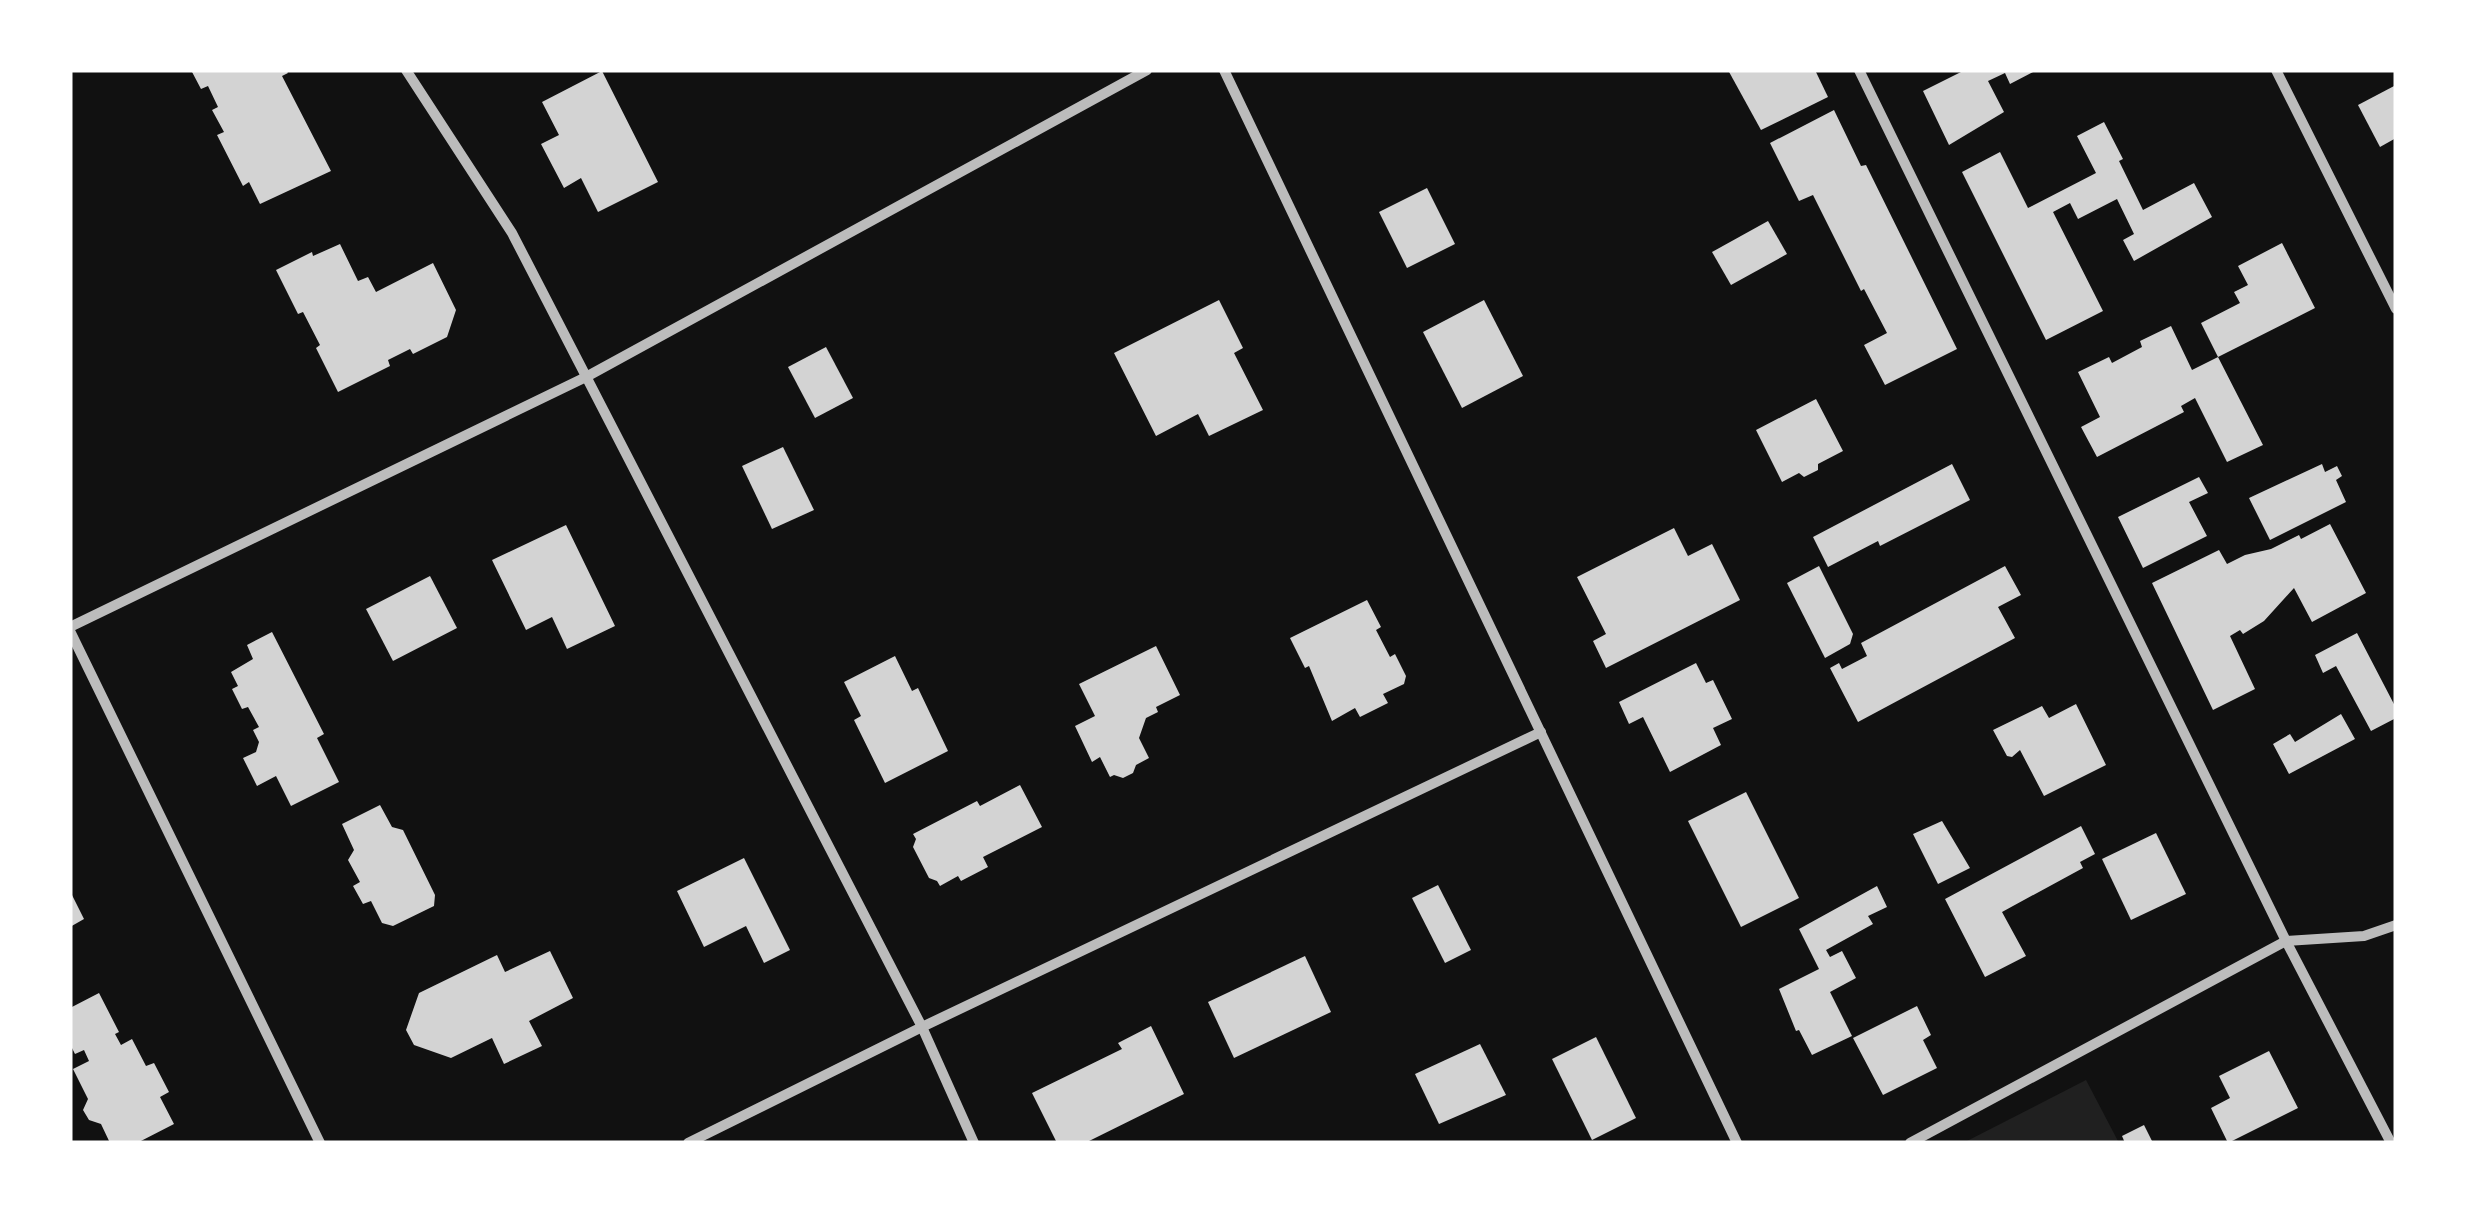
<svg xmlns="http://www.w3.org/2000/svg" width="2466" height="1213" viewBox="0 0 2466 1213" font-family="Raleway,sans-serif">
	<rect width="100%" height="100%" fill="#111"/>
	<!-- green -->
	<path fill="#202020" d="M2086,1080l33,63h-156z"/>
	<!-- building -->
	<g fill="#d3d3d3">
		<path d="M191,70h95l2,3 -6,3 49,95 -71,33 -11,-22 -6,4 -26,-51 7,-3 -12,-22 6,-3 -10,-21 -7,3z"/>
		<path d="M1728,70h87l13,27 -67,33z"/>
		<path d="M1965,70h72l-27,14 -5,-11 -17,8 16,31 -55,33 -26,-54z"/>
		<path d="M602,71l56,111 -60,30 -17,-34 -17,10 -23,-44 18,-9 -17,-33z"/>
		<path d="M2396,85v53l-16,9 -22,-42z"/>
		<path d="M1834,110l27,56 5,-1 91,184 -72,36 -21,-40 23,-12 -23,-44 -3,2 -48,-96 -14,6 -29,-58z"/>
		<path d="M2104,122l19,37 -4,2 24,49 51,-27 18,34 -78,44 -11,-21 11,-6 -17,-35 -39,20 -8,-16 -17,9 50,99 -57,29 -84,-168 38,-20 28,56 68,-35 -19,-37z"/>
		<path d="M1427,188l28,56 -48,24 -28,-56z"/>
		<path d="M1768,221l19,33 -56,31 -19,-33z"/>
		<path d="M2282,243l33,65 -97,49 -17,-34 39,-20 -6,-11 14,-7 -10,-19z"/>
		<path d="M340,244l18,37 10,-4 8,15 57,-29 23,47 -9,27 -34,17 -3,-5 -22,11 2,6 -52,26 -22,-44 4,-3 -17,-33 -5,2 -22,-44 36,-18 1,4z"/>
		<path d="M1219,300l24,48 -9,5 29,57 -54,26 -11,-22 -42,22 -42,-83z"/>
		<path d="M1484,300l39,76 -61,32 -39,-76z"/>
		<path d="M2171,326l21,44 26,-13 45,88 -36,17 -32,-64 -14,8 3,6 -87,45 -16,-30 19,-10 -22,-45 31,-15 3,6 30,-16 -2,-6z"/>
		<path d="M826,347l27,51 -38,20 -27,-51z"/>
		<path d="M1816,399l27,52 -25,13v6l-14,7 -5,-4 -17,9 -26,-52z"/>
		<path d="M783,447l31,63 -42,19 -30,-63z"/>
		<path d="M1952,464l18,36 -90,46 -2,-5 -50,26 -15,-30z"/>
		<path d="M2322,464l3,8 12,-6 5,10 -6,4 10,22 -76,38 -21,-42z"/>
		<path d="M2199,477l9,16 -19,9 18,34 -64,32 -25,-51z"/>
		<path d="M2330,524l36,69 -54,29 -18,-34 -30,33 -21,13 -3,-4 -10,6 25,53 -42,21 -61,-127 67,-33 8,14 18,-9 26,-6 28,-14 2,4z"/>
		<path d="M566,525l49,101 -48,23 -15,-32 -26,13 -34,-70z"/>
		<path d="M1674,528l14,28 24,-12 28,56 -134,68 -13,-27 13,-7 -29,-57z"/>
		<path d="M1819,566l34,68 -3,10 -25,14 -38,-75z"/>
		<path d="M2005,566l16,29 -23,12 17,31 -157,84 -28,-54 9,-5 3,6 25,-13 -6,-13z"/>
		<path d="M430,576l27,52 -64,33 -27,-52z"/>
		<path d="M1367,600l14,27 -5,3 14,27 5,-3 11,22 -2,8 -21,10 5,9 -28,14 -5,-9 -23,13 -23,-55 -4,2 -15,-30z"/>
		<path d="M272,632l52,102 -7,4 22,44 -48,24 -15,-30 -19,10 -14,-28 13,-6 3,-10 -6,-12 6,-3 -11,-20 -6,2 -10,-20 6,-3 -7,-14 22,-13 -6,-14z"/>
		<path d="M2357,633l39,75v10l-25,13 -35,-65 -13,7 -8,-18z"/>
		<path d="M1156,646l24,49 -24,12 2,5 -12,6 -7,20 10,20 -13,7 -3,8 -10,5 -9,-3 -4,2 -10,-20 -8,5 -17,-36 20,-10 -16,-32z"/>
		<path d="M895,656l17,35 6,-3 30,63 -63,32 -31,-63 7,-4 -17,-34z"/>
		<path d="M1696,663l10,20 7,-3 19,39 -19,9 8,17 -51,27 -27,-55 -14,7 -10,-22z"/>
		<path d="M2076,704l30,61 -62,31 -24,-46 -8,7 -5,-1 -14,-26 49,-24 7,12z"/>
		<path d="M2341,714l14,25 -66,35 -16,-30 17,-10 5,8z"/>
		<path d="M1020,785l22,42 -59,30 5,10 -27,14 -3,-5 -18,10 -3,-5 -8,-3 -16,-31 3,-8 -3,-5 64,-33 3,5z"/>
		<path d="M1746,792l53,106 -58,29 -53,-106z"/>
		<path d="M380,805l12,22 11,3 32,65 -1,11 -41,20 -11,-3 -11,-22 -8,3 -10,-18 7,-4 -12,-22 6,-10 -12,-26z"/>
		<path d="M1942,821l28,47 -32,16 -25,-50z"/>
		<path d="M2081,826l14,28 -15,8 3,6 -81,44 24,44 -41,21 -40,-78z"/>
		<path d="M2156,833l30,61 -55,26 -29,-61z"/>
		<path d="M744,858l46,92 -26,13 -18,-37 -42,21 -27,-56z"/>
		<path d="M1438,885l33,65 -26,13 -33,-65z"/>
		<path d="M1877,886l10,21 -19,9 5,8 -47,26 4,7 12,-6 14,27 -26,14 22,44 -40,19 -13,-25 -3,1 -17,-42 40,-20 -20,-40z"/>
		<path d="M70,891l14,28 -14,8z"/>
		<path d="M550,951l23,47 -44,23 13,25 -38,18 -12,-26 -41,20 -37,-13 -8,-15 13,-37 78,-38 8,17z"/>
		<path d="M1305,956l26,56 -97,46 -26,-56z"/>
		<path d="M99,993l20,39 -4,2 6,11 11,-6 14,27 8,-3 15,29 -9,5 14,27 -37,19h-27l-9,-19 -12,-4 -6,-10 5,-11 -15,-30 16,-8 -5,-11 -9,4 -5,-10v-36z"/>
		<path d="M1917,1006l14,29 -8,5 14,28 -54,27 -30,-57z"/>
		<path d="M1151,1026l33,68 -99,49h-28l-25,-50 90,-44 -4,-6z"/>
		<path d="M1596,1037l40,81 -44,22 -40,-81z"/>
		<path d="M1480,1044l26,51 -67,29 -24,-50z"/>
		<path d="M2269,1051l29,57 -70,35 -17,-35 19,-10 -11,-22z"/>
		<path d="M2144,1125l9,18h-28l-3,-7z"/>
	</g>
	<g fill="none" stroke-linecap="round" stroke-linejoin="round">
		<!-- minor -->
		<g stroke="#bcbcbc" stroke-width="10">
			<path d="M406,70l106,163 410,794 52,116"/>
			<path d="M1224,70l513,1073"/>
			<path d="M1859,70l427,871 105,202"/>
			<path d="M2276,70l120,239"/>
			<path d="M70,627l516,-250 561,-307"/>
			<path d="M70,631l250,512"/>
			<path d="M688,1143l234,-116 619,-295"/>
			<path d="M1910,1143l376,-202 78,-5 32,-11"/>
		</g>
	</g>
	<!-- border -->
	<rect width="2466" height="1213" fill="none" stroke="#ffffff" stroke-width="145"/>
</svg>
